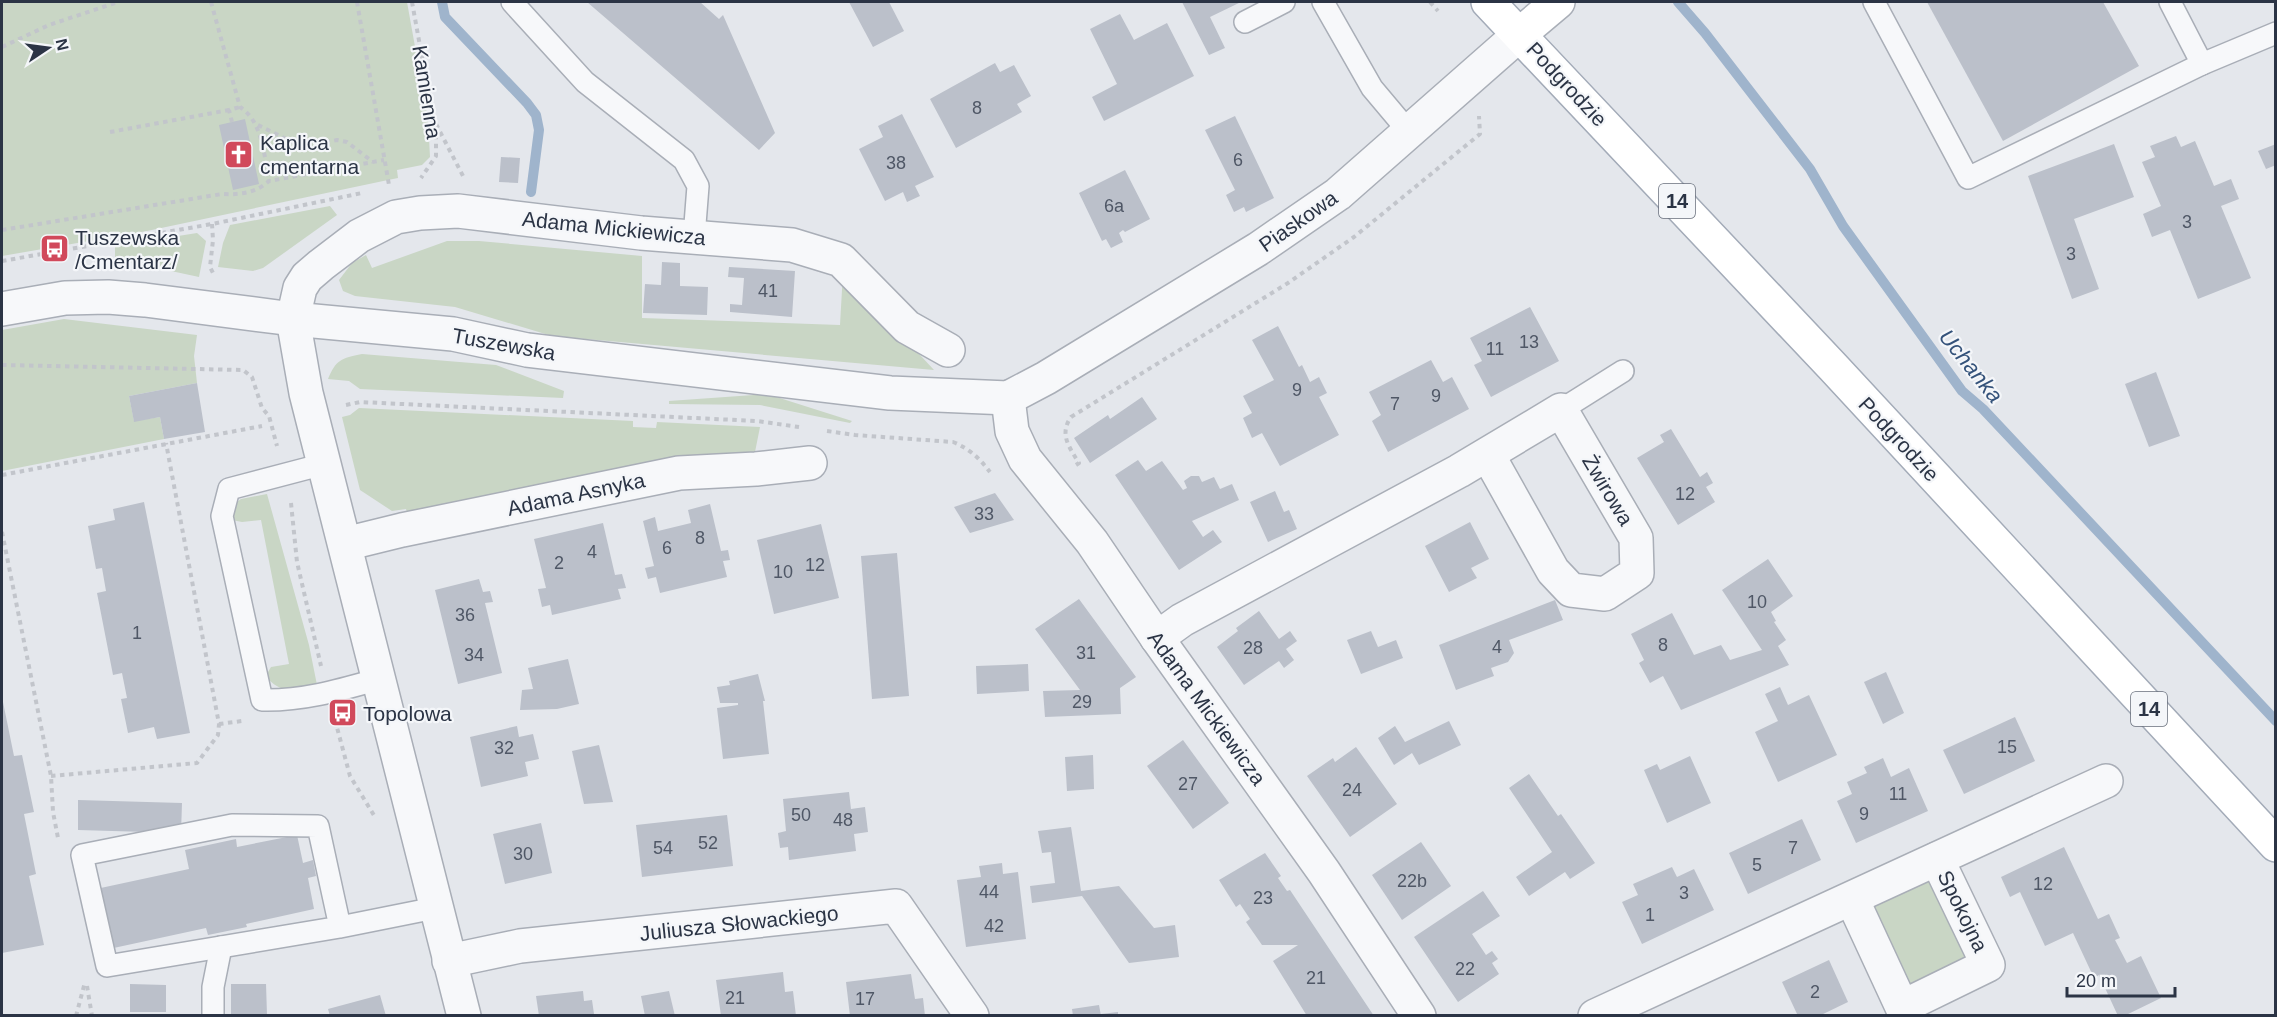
<svg xmlns="http://www.w3.org/2000/svg" width="2277" height="1017" viewBox="0 0 2277 1017" font-family="Helvetica,sans-serif">
	<rect width="100%" height="100%" fill="#e4e7ec"/>
	<!-- green -->
	<g fill="#c9d6c5">
		<path d="M2,2h405l21,117 2,38 -8,8 -25,5 1,8 -10,2 -241,51 -145,25z"/>
		<path d="M330,206l7,9 -74,53 -10,3 -35,-4 5,-24 7,-18z"/>
		<path d="M197,233l9,8 -7,36 -84,-18v-13z"/>
		<path d="M447,241h32l163,15v62l198,7 3,-53 91,98 -382,-34 -97,-29 -100,-11 -12,-5 -4,-11 13,-17 14,-8 6,13z"/>
		<path d="M64,319l133,16 -3,21 3,27 -68,13 5,25 26,-4 4,22 -162,32v-141z"/>
		<path d="M362,354l134,11 68,26 -1,7 -203,-9 -11,-8 -21,-2c8,-19 13,-21 34,-25z"/>
		<path d="M767,394l85,27 -2,2 -90,-18 -91,-1v-3z"/>
		<path d="M359,408l274,13v6l23,1 1,-6 103,5 -5,25 -10,7 -337,57 -2,-7 -14,2 -32,-21 -18,-73 8,-2z"/>
		<path d="M267,494l42,151 8,40c-21,4 -32,11 -49,-6v-7l3,-5 18,-3 -28,-144 -19,2 -10,-2 2,-16 7,-5z"/>
		<path d="M1928,875l40,77 -3,12 -52,27 -46,-87z"/>
	</g>
	<g fill="none" stroke-linecap="round" stroke-linejoin="round">
		<!-- stream -->
		<g stroke="#9fb4cc" stroke-width="10">
			<path d="M442,2l3,15 82,86 9,12 3,15 -8,62"/>
			<path d="M1678,2l27,31 105,136 33,57 119,165 21,18 293,312"/>
		</g>
	</g>
	<!-- building -->
	<g fill="#bbc0ca">
		<path d="M587,2h113l19,17 4,-4 52,118 -16,17z"/>
		<path d="M849,2h40l15,29 -31,16z"/>
		<path d="M1182,2h59l-31,15 15,31 -16,7z"/>
		<path d="M1927,2h176l36,64 -136,75z"/>
		<path d="M1120,14l14,26 33,-17 27,53 -90,45 -12,-24 25,-13 -27,-55z"/>
		<path d="M995,63l5,9 14,-7 17,31 -14,8 5,8 -66,36 -26,-49z"/>
		<path d="M902,114l32,63 -19,9 5,10 -13,6 -4,-10 -18,9 -26,-52 24,-12 -5,-11z"/>
		<path d="M1235,116l39,82 -28,14 -2,-5 -10,5 -8,-17 9,-5 -30,-60z"/>
		<path d="M245,119l14,65 -26,6 -14,-65z"/>
		<path d="M2176,136l5,11 14,-6 19,45 17,-7 8,20 -18,7 30,72 -53,21 -28,-69 -18,7 -9,-23 18,-8 -19,-44 13,-5 -5,-11z"/>
		<path d="M2114,144l20,53 -60,22 25,70 -27,10 -44,-123z"/>
		<path d="M2276,144v21l-10,4 -8,-18z"/>
		<path d="M501,157l19,1 -2,25 -19,-1z"/>
		<path d="M1125,170l25,49 -25,13 -2,-2 -4,3 4,9 -12,6 -5,-9 -4,2 -23,-48z"/>
		<path d="M662,262l18,1v23l28,1 -1,28 -64,-2 2,-29 16,1z"/>
		<path d="M729,267l66,4 -3,46 -62,-5v-8l12,1 2,-27 -16,-1z"/>
		<path d="M1530,307l29,54 -68,36 -17,-32 8,-4 -12,-23z"/>
		<path d="M1278,326l21,41 3,-2 8,17 9,-5 8,16 -8,4 20,38 -59,31 -18,-33 -10,5 -9,-20 9,-5 -9,-17 31,-16 -22,-40z"/>
		<path d="M1431,360l12,22 9,-5 17,32 -81,43 -16,-31 9,-6 -12,-23z"/>
		<path d="M2156,372l24,64 -31,11 -24,-63z"/>
		<path d="M197,383l8,49 -41,7 -4,-22 -26,5 -5,-26z"/>
		<path d="M1142,397l15,22 -67,44 -16,-25 34,-23 2,4z"/>
		<path d="M1671,429l29,48 7,-5 6,11 -7,4 9,15 -37,23 -41,-67 27,-16 -4,-7z"/>
		<path d="M1138,460l8,11 16,-10 21,29 4,-2 -3,-7 7,-5h8l3,6 12,-5 6,12 12,-5 7,16 -47,21 11,16 10,-7 9,12 -43,28 -64,-95z"/>
		<path d="M1275,491l9,21 5,-2 8,19 -29,13 -18,-40z"/>
		<path d="M995,493l19,27 -44,13 -16,-26z"/>
		<path d="M144,502l46,231 -33,6 -3,-12 -26,6 -7,-34 6,-1 -5,-25 -9,2 -16,-82 9,-2 -4,-23 -6,1 -8,-43 27,-6 -2,-11z"/>
		<path d="M710,504l11,47 7,-1 2,10 -7,1 4,16 -67,16 -4,-16 -8,2 -3,-11 9,-2 -11,-45 12,-4 3,14 33,-8 -3,-13z"/>
		<path d="M1470,522l19,37 -18,9 6,10 -28,14 -24,-46z"/>
		<path d="M603,523l12,52 7,-1 4,14 -8,1 3,10 -69,16 -2,-10 -8,2 -4,-18 8,-1 -12,-49z"/>
		<path d="M821,524l18,74 -65,16 -17,-74z"/>
		<path d="M897,553l12,143 -37,3 -11,-143z"/>
		<path d="M1768,559l25,37 -22,16 5,9 -2,1 12,18 -8,6 11,19 -108,45 -18,-34 -13,7 -11,-20 5,-3 -13,-26 41,-21 22,42 27,-10 9,15 32,-10 -40,-60z"/>
		<path d="M479,579l4,13 7,-1 3,11 -8,1 17,70 -44,11 -23,-94z"/>
		<path d="M1079,599l57,78 -16,11 1,26 -76,3 -2,-26 37,-1 -45,-61z"/>
		<path d="M1555,600l8,20 -54,20 5,13 -6,9 -17,6 3,8 -38,14 -17,-45z"/>
		<path d="M1259,611l20,28 11,-8 7,10 -11,8 8,11 -10,8 -5,-7 -35,24 -27,-38 21,-16 -2,-3z"/>
		<path d="M1371,631l7,16 18,-7 7,18 -42,16 -14,-34z"/>
		<path d="M568,659l11,45 -22,5 -37,1 2,-20 11,-1 -5,-21z"/>
		<path d="M1028,664l1,27 -52,3 -1,-28z"/>
		<path d="M1886,672l18,41 -21,11 -19,-42z"/>
		<path d="M758,674l7,27h-2l6,53 -46,5 -6,-51 21,-3v-2h-18l-3,-16 13,-2 -1,-4z"/>
		<path d="M1780,687l8,18 21,-10 28,60 -59,27 -23,-50 23,-11 -13,-27z"/>
		<path d="M3,702l11,54 8,-1 12,57 -10,2 12,60 -7,2 15,69 -42,8z"/>
		<path d="M2015,717l20,44 -71,33 -21,-44z"/>
		<path d="M1449,721l12,24 -42,20 -7,-12 -18,12 -16,-27 17,-12 10,16z"/>
		<path d="M517,726l2,11 14,-3 6,25 -14,3 3,14 -47,11 -11,-50z"/>
		<path d="M1183,740l46,63 -36,26 -46,-63z"/>
		<path d="M599,745l14,57 -29,2 -12,-53z"/>
		<path d="M1356,747l41,57 -47,33 -43,-61 26,-18 2,4z"/>
		<path d="M1093,755l1,34 -27,2 -2,-34z"/>
		<path d="M1690,756l21,47 -44,20 -23,-53 13,-6 3,6z"/>
		<path d="M1883,758l8,19 18,-9 19,43 -72,32 -19,-42 15,-7 -5,-12 20,-9 -3,-6z"/>
		<path d="M1529,774l29,42 3,-2 34,49 -25,16 -5,-7 -36,24 -13,-19 36,-25 -43,-64z"/>
		<path d="M849,792l2,17 14,-2 3,25 -14,2 2,17 -67,9 -1,-13 -8,1 -2,-15 8,-2 -3,-32z"/>
		<path d="M78,800l104,3 -1,30 -103,-3z"/>
		<path d="M727,815l6,51 -91,11 -6,-52z"/>
		<path d="M1802,819l19,41 -73,34 -19,-41z"/>
		<path d="M541,823l11,50 -47,11 -12,-50z"/>
		<path d="M1071,827l10,64 38,-5 35,42 21,-3 4,32 -50,6 -47,-67 -50,7 -2,-17 25,-3 -4,-31 -9,1 -4,-22z"/>
		<path d="M297,835l6,28 10,-3 3,16 -8,2 6,31 -68,15 1,3 -39,8 -2,-7 -97,21 -13,-60 93,-20 -4,-19 51,-11 1,8z"/>
		<path d="M1421,842l30,44 -49,34 -30,-45z"/>
		<path d="M2064,847l34,72 11,-5 11,24 -5,2 12,23 14,-7 20,42 -37,18h-6l-19,-41 -5,3 -21,-45 -28,13 -25,-54 -10,5 -9,-20z"/>
		<path d="M1265,853l16,23 -3,2 9,13 3,-1 84,126h-67l-34,-55 25,-16h-36l-16,-23 4,-3 -10,-15 -4,3 -17,-27z"/>
		<path d="M1002,863l1,11 15,-2 8,67 -60,8 -9,-67 24,-3 -2,-11z"/>
		<path d="M1672,867l5,10 17,-8 20,41 -72,34 -20,-42 16,-7 -5,-11z"/>
		<path d="M1483,891l17,25 -28,18 14,21 6,-4 6,8 -6,4 7,11 -41,28 -44,-65z"/>
		<path d="M1829,960l19,42 -29,14h-21l-16,-34z"/>
		<path d="M783,972l2,20 8,-1 3,25h-75l-5,-36z"/>
		<path d="M911,974l4,25 8,-1 2,18h-75l-4,-34z"/>
		<path d="M130,984l36,1v27h-36z"/>
		<path d="M231,984h35l1,32h-36z"/>
		<path d="M583,991l1,10 8,-1 2,14 -55,2 -3,-20z"/>
		<path d="M669,991l6,25h-30l-4,-20z"/>
		<path d="M380,995l6,21h-56l-2,-7z"/>
		<path d="M1099,1005l2,11h-28l-1,-7z"/>
		<path d="M1118,1012v4h-17v-2z"/>
	</g>
	<g fill="none" stroke-linecap="round" stroke-linejoin="round">
		<defs>
			<g id="service">
				<path d="M512,2l73,80 99,78 14,26 -4,51"/>
				<path d="M1323,2l49,86 37,44"/>
				<path d="M1874,2l94,176 234,-114"/>
				<path d="M2170,2l32,62 74,-31"/>
				<path d="M1245,22l39,-20"/>
				<path d="M1561,410l62,-39"/>
				<path d="M324,464l-95,25 -7,27 40,184c41,1 78,-10 117,-21"/>
				<path d="M340,927l-22,-101 -86,-1 -150,30 25,111 233,-39 95,-19"/>
				<path d="M213,1016v-29l8,-40"/>
			</g>
			<g id="minor">
				<path d="M2,309l63,-11 43,-1 37,3 148,19 160,15 74,16 363,43 118,5 38,-20 212,-129 80,-55 182,-160"/>
				<path d="M1008,398l4,33 13,28 67,83 65,96 167,234 95,144"/>
				<path d="M345,544l57,-14 277,-57 77,-4 54,-6"/>
				<path d="M1157,638l25,-18 277,-149 102,-61 75,128 1,35 -32,21 -34,-4 -18,-19 -65,-116"/>
				<path d="M1852,899l50,108 86,-42 -51,-106"/>
				<path d="M449,961l71,-15 376,-40 76,110"/>
				<path d="M464,1016l-158,-623 -13,-74 7,-31 7,-11 14,-12 38,-29 37,-19 24,-4 38,-2 183,22 151,12 49,15 66,67 41,23"/>
				<path d="M1595,1016l511,-235"/>
			</g>
			<path id="secondary" d="M1520,34l38,-32"/>
			<path id="primary" d="M1488,2l345,365 443,478"/>
		</defs>
		<!-- service casing -->
		<use href="#service" stroke="#a9aeb7" stroke-width="24"/>
		<!-- minor casing -->
		<use href="#minor" stroke="#a9aeb7" stroke-width="36"/>
		<!-- secondary casing -->
		<use href="#secondary" stroke="#a9aeb7" stroke-width="36"/>
		<!-- primary casing -->
		<use href="#primary" stroke="#a3abb8" stroke-width="36"/>
		<!-- path -->
		<g stroke="#c2c5cb" stroke-width="4" stroke-dasharray="4.5 4.5" stroke-linecap="butt">
			<path d="M211,2l29,105c23,15 24,49 29,74"/>
			<path d="M357,2l32,183"/>
			<path d="M412,2l24,132v22l-15,22"/>
			<path d="M1430,2l8,9"/>
			<path d="M2,47l47,-22 69,-23"/>
			<path d="M232,122l-3,-12 11,-3"/>
			<path d="M436,124l27,52"/>
			<path d="M258,125l36,18 19,2 24,-5 10,2 26,20"/>
			<path d="M110,132l119,-22"/>
			<path d="M212,224l1,16 -3,27 3,6"/>
			<path d="M2,230l220,-36c17,1 34,-1 47,-13l115,-21"/>
			<path d="M2,261l210,-37 150,-31"/>
			<path d="M2,365l241,5 9,7 10,31 7,8 8,30"/>
			<path d="M346,405l14,-3 397,19 42,6"/>
			<path d="M827,431l28,4 98,7c17,7 26,16 37,30"/>
			<path d="M1076,465l3,-2c-10,-16 -20,-29 -8,-46l217,-134 66,-46 126,-103 -1,-18"/>
			<path d="M2,475l260,-49"/>
			<path d="M291,503l6,59 24,104"/>
			<path d="M2,532l49,244 2,36 5,26"/>
			<path d="M335,720l15,56 25,41"/>
			<path d="M219,724l23,-3"/>
			<path d="M51,776l146,-13 21,-28 1,-11 -53,-281"/>
			<path d="M87,986l5,30"/>
			<path d="M76,1016l9,-34"/>
		</g>
		<!-- service -->
		<use href="#service" stroke="#f7f8fa" stroke-width="21"/>
		<!-- minor -->
		<use href="#minor" stroke="#f7f8fa" stroke-width="33"/>
		<!-- secondary -->
		<use href="#secondary" stroke="#fff" stroke-width="33"/>
		<!-- primary -->
		<use href="#primary" stroke="#fff" stroke-width="33"/>
	</g>
	<!-- icons -->
	<defs>
		<symbol id="church-square" viewBox="-11 -11 22 22"><rect x="-9" y="-9" width="18" height="18" rx="4" fill="#d1495b" stroke="#f4f6f9"/><path d="M-1.2-6h2.4v3.5h3.3v2.4h-3.3V6h-2.4V-.1h-3.3v-2.4h3.3Z" fill="#fff"/></symbol>
		<symbol id="bus-square" viewBox="-11 -11 22 22"><rect x="-9" y="-9" width="18" height="18" rx="4" fill="#d1495b" stroke="#f4f6f9"/><path d="M-5-6H5V4H4V6H2V4H-2V6H-4V4H-5ZM-3.5-4V0h7V-4ZM-3.5 1.2v1.5H-2V1.2ZM2 1.2v1.5H3.5V1.2Z" fill="#fff"/></symbol>
	</defs>
	<g fill-rule="evenodd">
		<use href="#church-square" x="222" y="138" width="33" height="33"/>
		<use href="#bus-square" x="38" y="232" width="33" height="33"/>
		<use href="#bus-square" x="326" y="696" width="33" height="33"/>
	</g>
	<g text-anchor="middle" dominant-baseline="central" stroke-width="4.5" stroke-linejoin="round" paint-order="stroke">
		<!-- number labels -->
		<g font-size="18" fill="#4f5766">
			<text x="977" y="108">8</text>
			<text x="1238" y="160">6</text>
			<text x="896" y="163">38</text>
			<text x="1114" y="206">6a</text>
			<text x="2187" y="222">3</text>
			<text x="2071" y="254">3</text>
			<text x="768" y="291">41</text>
			<text x="1529" y="342">13</text>
			<text x="1495" y="349">11</text>
			<text x="1297" y="390">9</text>
			<text x="1436" y="396">9</text>
			<text x="1395" y="404">7</text>
			<text x="1685" y="494">12</text>
			<text x="984" y="514">33</text>
			<text x="700" y="538">8</text>
			<text x="667" y="548">6</text>
			<text x="592" y="552">4</text>
			<text x="559" y="563">2</text>
			<text x="815" y="565">12</text>
			<text x="783" y="572">10</text>
			<text x="1757" y="602">10</text>
			<text x="465" y="615">36</text>
			<text x="137" y="633">1</text>
			<text x="1663" y="645">8</text>
			<text x="1497" y="647">4</text>
			<text x="1253" y="648">28</text>
			<text x="1086" y="653">31</text>
			<text x="474" y="655">34</text>
			<text x="1082" y="702">29</text>
			<text x="2007" y="747">15</text>
			<text x="504" y="748">32</text>
			<text x="1188" y="784">27</text>
			<text x="1352" y="790">24</text>
			<text x="1898" y="794">11</text>
			<text x="1864" y="814">9</text>
			<text x="801" y="815">50</text>
			<text x="843" y="820">48</text>
			<text x="708" y="843">52</text>
			<text x="663" y="848">54</text>
			<text x="1793" y="848">7</text>
			<text x="523" y="854">30</text>
			<text x="1757" y="865">5</text>
			<text x="1412" y="881">22b</text>
			<text x="2043" y="884">12</text>
			<text x="989" y="892">44</text>
			<text x="1684" y="893">3</text>
			<text x="1263" y="898">23</text>
			<text x="1650" y="915">1</text>
			<text x="994" y="926">42</text>
			<text x="1465" y="969">22</text>
			<text x="1316" y="978">21</text>
			<text x="1815" y="992">2</text>
			<text x="735" y="998">21</text>
			<text x="865" y="999">17</text>
		</g>
		<!-- shield labels -->
		<g fill="#f4f6f9" stroke="#676e7b" stroke-width="1.5">
			<rect x="1659" y="184" width="36" height="34" rx="4.5"/>
			<rect x="2131" y="692" width="36" height="34" rx="4.5"/>
		</g>
		<g font-size="20" font-weight="bold" fill="#2b3445">
			<text x="1677" y="201">14</text>
			<text x="2149" y="709">14</text>
		</g>
		<!-- street labels -->
		<g font-size="21" fill="#2b3445" stroke="#f4f6f9">
			<text transform="translate(1567 84) rotate(47)">Podgrodzie</text>
			<text transform="translate(427 92) rotate(81)">Kamienna</text>
			<text transform="translate(1298 221) rotate(-35)">Piaskowa</text>
			<text transform="translate(614 228) rotate(6)">Adama Mickiewicza</text>
			<text transform="translate(504 344) rotate(10)">Tuszewska</text>
			<text transform="translate(1899 439) rotate(47)">Podgrodzie</text>
			<text transform="translate(1608 490) rotate(59)">Żwirowa</text>
			<text transform="translate(576 494) rotate(-12)">Adama Asnyka</text>
			<text transform="translate(1207 708) rotate(54)">Adama Mickiewicza</text>
			<text transform="translate(1963 911) rotate(64)">Spokojna</text>
			<text transform="translate(739 923) rotate(-6)">Juliusza Słowackiego</text>
		</g>
		<!-- poi labels -->
		<g font-size="21" fill="#2b3445" stroke="#f4f6f9" text-anchor="start">
			<text x="260" y="142">Kaplica<tspan x="260" dy="24">cmentarna</tspan></text>
			<text x="75" y="237">Tuszewska<tspan x="75" dy="24">/Cmentarz/</tspan></text>
			<text x="363" y="713">Topolowa</text>
		</g>
		<!-- water labels -->
		<g font-size="22" font-style="italic" fill="#34527a" stroke="#f4f6f9">
			<text transform="translate(1971 366) rotate(51)">Uchanka</text>
		</g>
	</g>
	<!-- border -->
	<rect width="2277" height="1017" fill="none" stroke="#2b3445" stroke-width="6"/>
	<!-- north arrow -->
	<g transform="translate(48 48) rotate(77)" stroke="#f4f6f9" stroke-width="4.5" paint-order="stroke">
	<path d="M0-4.5L10 22L0 15L-10 22Z" fill="#2b3445"/>
	<text y="-9" font-size="16" font-weight="bold" text-anchor="middle" fill="#2b3445">N</text>
	</g>
	<!-- scale -->
	<path d="M2067 987v9h108v-9" fill="none" stroke="#2b3445" stroke-width="3"/>
	<text x="2076" y="987" font-size="18" fill="#2b3445" stroke="#f4f6f9" stroke-width="4.5" paint-order="stroke">20 m</text>
</svg>
